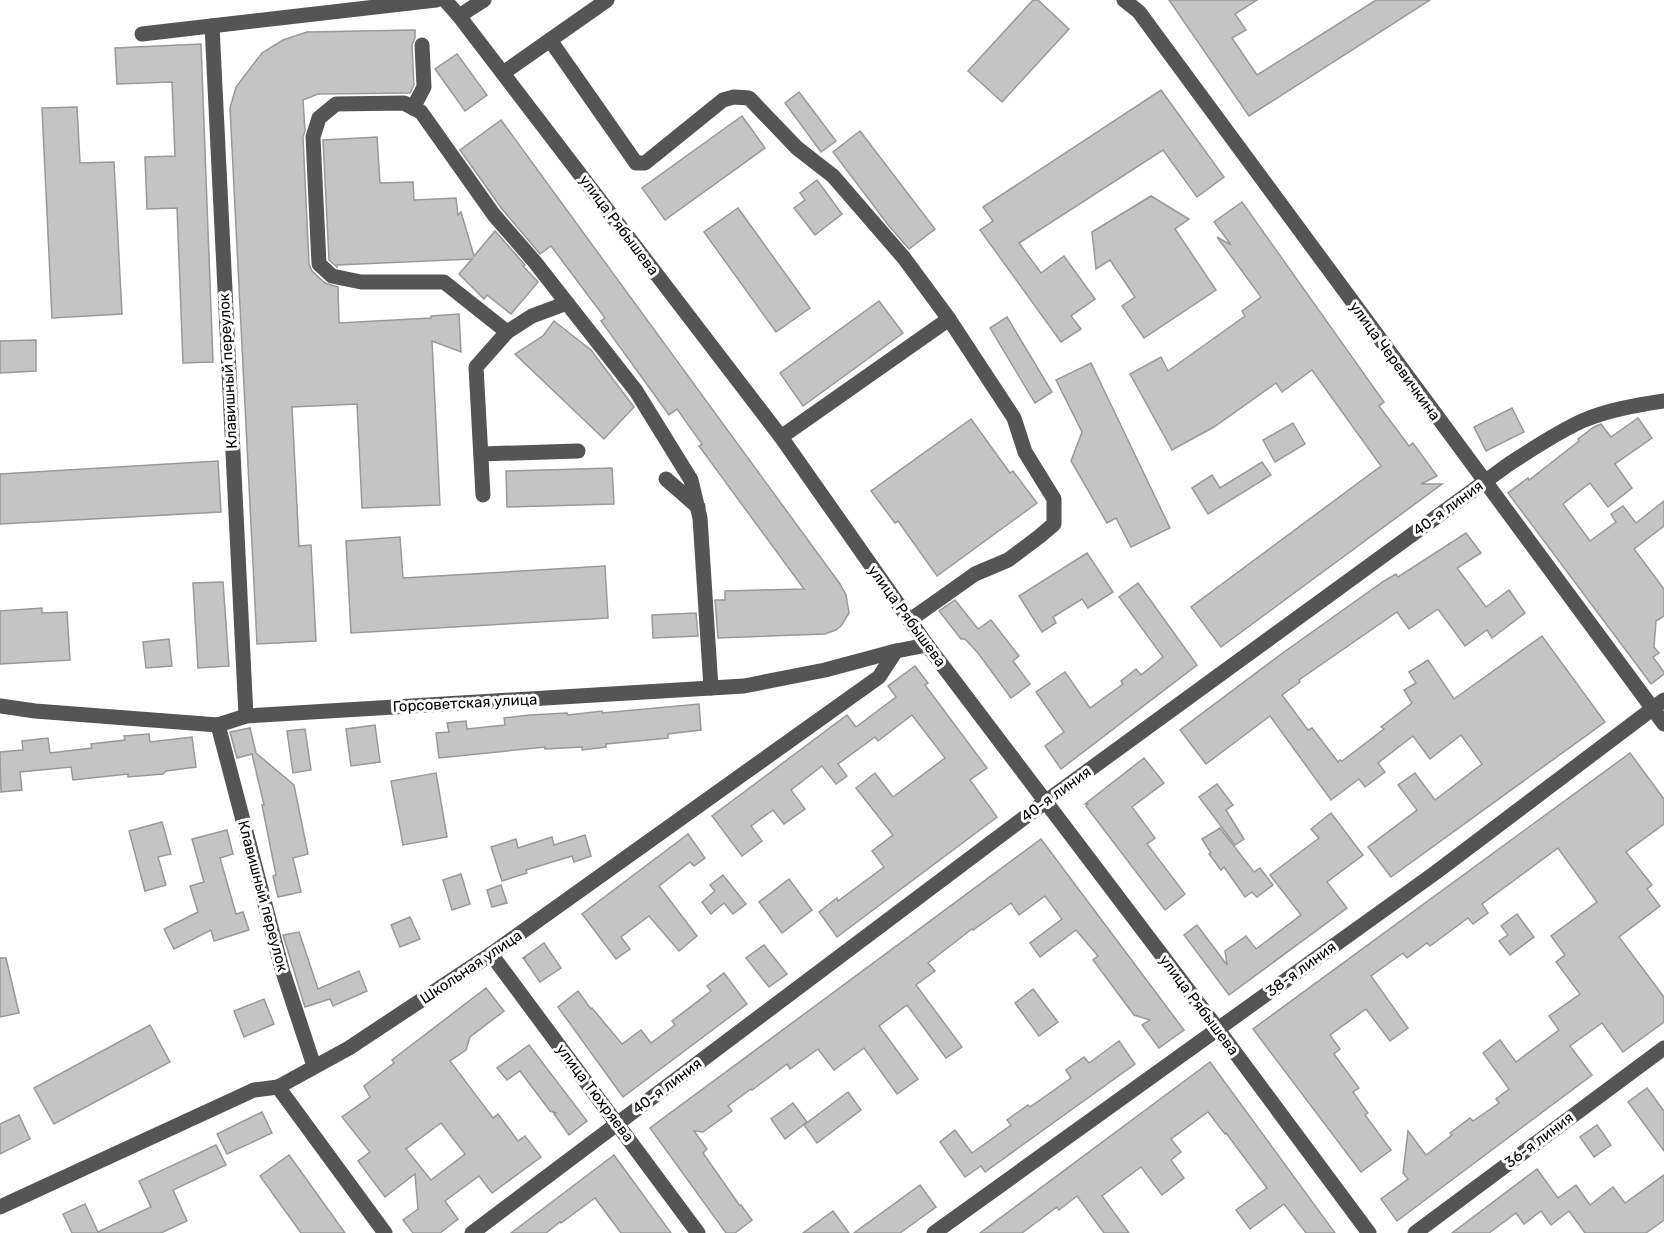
<svg xmlns="http://www.w3.org/2000/svg" width="1664" height="1233" viewBox="0 0 1664 1233" font-family="Rubik,sans-serif">
	<rect width="100%" height="100%" fill="#fff"/>
	<!-- building -->
	<g fill="#c4c4c4" stroke="#999" stroke-width="1.5" fill-rule="evenodd">
		<path d="M1033,0h5l31,29 -67,73 -34,-31z"/>
		<path d="M1169,0h88l-22,14 11,16 -14,8 25,37 119,-75h54l-181,116z"/>
		<path d="M415,30v8l-3,7 2,40 -4,8 -92,1 -15,6 2,31 -2,6 6,127 3,7 13,12 13,4 1,36 92,-5v-2l28,-2 2,38 -29,-11 8,164 -78,3 -5,-104 -65,3 7,139 12,-1 5,96 -59,3 -27,-536 6,-21 26,-34 21,-13 24,-8z"/>
		<path d="M201,44l12,318 -30,1 -6,-155 -30,1 -2,-52 30,-1 -3,-74 -55,2 -2,-36z"/>
		<path d="M457,54l30,41 -22,16 -30,-42z"/>
		<path d="M1161,90l63,87 -27,20 -34,-47 -144,93 22,30 23,-17 31,43 -24,17 10,13 -20,13 -81,-112 13,-9 -10,-14z"/>
		<path d="M799,92l37,49 -15,11 -36,-49z"/>
		<path d="M77,107l3,56 34,-1 8,152 -70,4 -10,-210z"/>
		<path d="M742,116l23,32 -100,72 -23,-32z"/>
		<path d="M501,120l339,464 6,11 3,18 -8,13 -5,4 -11,4 -107,4 -3,-38h10v-9l79,-2 -105,-143 3,-2 -25,-35 -8,6 -68,-94 4,-3 -54,-72 -11,8 -38,-45 -42,-59z"/>
		<path d="M860,131l75,98 -26,20 -20,-23 -56,-74z"/>
		<path d="M377,137l3,46 33,-1 1,18 42,-2 2,17 3,-3 13,44 21,-25 30,34 -2,1 15,16 -27,32 -24,-19 -3,4 -25,-25 13,-15 -135,6v2l-8,-7 -6,-120z"/>
		<path d="M817,180l25,34 -27,21 -21,-27 11,-8 -5,-7z"/>
		<path d="M1151,196l38,23 -14,10 41,61 -72,48 -22,-32 13,-9 -25,-37 -14,9 -4,-37z"/>
		<path d="M1242,202l142,200 -5,4 30,40 4,-3 24,33 -16,8h21l-221,163 -30,-40 190,-141 -69,-96 -30,22 -6,-9 -62,44 -42,23 -42,-76 31,-17 7,14 77,-55 -3,-5 19,-14 -44,-60 14,8 -17,-23z"/>
		<path d="M738,208l72,100 -34,24 -72,-100z"/>
		<path d="M879,301l24,32 -100,73 -23,-33z"/>
		<path d="M1007,317l45,75 -17,11 -45,-75z"/>
		<path d="M554,321l37,29 43,57 -30,32 -89,-85 28,-18z"/>
		<path d="M36,340v31l-36,2v-32z"/>
		<path d="M1091,363l79,165 -39,19 -15,-29 -9,5 -36,-62 11,-29 -26,-52z"/>
		<path d="M1512,408l12,24 -38,19 -12,-24z"/>
		<path d="M1638,418l14,20 -37,26 17,24 -24,19 -18,-24 -27,21 27,37 26,-19 -5,-8 12,-8 13,17 28,-22v25l-30,23 30,40v27l-8,5 -2,26 5,6 -6,4 11,15v2l-13,10 -143,-191 20,-15 1,2 50,-39 -1,-2 16,-12 7,-3 10,13z"/>
		<path d="M971,419l39,54 3,-2 24,32 -100,73 -39,-55 -3,2 -24,-32z"/>
		<path d="M1293,423l12,21 -30,18 -12,-22z"/>
		<path d="M218,461l3,51 -221,12v-50z"/>
		<path d="M1262,462l9,13 -63,39 -16,-26 20,-13 8,13z"/>
		<path d="M612,468l2,36 -107,3 -1,-36z"/>
		<path d="M1466,533l15,20 -24,15 29,39 23,-17 16,23 -33,25 -5,-8 -22,16 -27,-37 -29,20 -12,-17 -98,68 1,2 -18,13 26,35 4,-2 26,34 2,-2 2,1 42,-32 -3,-2 31,-24 -8,-13 12,-7 -7,-11 19,-12 26,39 88,-63 63,86 -214,155 -23,-30 49,-37 -19,-25 17,-12 20,27 47,-36 -21,-29 -31,24 -17,-23 -35,27 7,9 -20,15 -6,-8 -28,21 -61,-84 -64,48 -26,-34 104,-78 100,-71 12,-7 2,3z"/>
		<path d="M400,537l3,41 202,-12 3,52 -257,15 -5,-92z"/>
		<path d="M1087,553l26,39 -25,16 -6,-9 -29,18 3,6 -14,9 -23,-36z"/>
		<path d="M223,582l6,84 -31,2 -5,-85z"/>
		<path d="M1138,583l59,82 -136,104 -16,-23 19,-14 -28,-40 29,-20 25,36 33,-24 -2,-3 15,-12 5,6 22,-18 -44,-60z"/>
		<path d="M955,600l23,29 13,-9 28,36 -6,5 17,23 -19,14 -33,-45 -13,-14h-4l-22,-28z"/>
		<path d="M42,608v5l25,-1 3,48 -70,4v-53z"/>
		<path d="M696,613l2,23 -45,2 -1,-23z"/>
		<path d="M169,639l3,27 -26,2 -3,-26z"/>
		<path d="M915,666l13,17 -3,2 62,83 -17,12 27,37 -160,120 -18,-25 18,-14 1,3 46,-34 -12,-16 21,-16 -37,-47 19,-15 18,24 52,-39 -33,-43 -34,26 -3,-4 -37,27 9,12 -11,8 -14,-18 -31,24 14,19 -21,15 -11,-14 -22,16 11,15 -20,15 -30,-40 135,-101 9,12 40,-30 -8,-11z"/>
		<path d="M699,704l2,26 -33,4v4l-62,6v3l-24,3v-3l-37,2v-2l-106,11 -3,-25 13,-1 -2,-9 19,-2 1,8 38,-4 -1,-7 26,-3 37,-2 1,2 34,-4v2z"/>
		<path d="M375,725l5,37 -29,4 -5,-37z"/>
		<path d="M250,728l6,25 38,32 14,69 -15,4 8,34 -23,5 -5,-21 3,-1 -14,-70h2l-12,-51 -15,4 -7,-26z"/>
		<path d="M305,729l6,41 -18,3 -6,-42z"/>
		<path d="M149,734l1,8 42,-5 4,30 -30,4 -3,3 -35,3v-3l-55,6 -2,-13 -51,5 2,18 -21,2 -1,-40 23,-2 -1,-9 26,-3 2,15 42,-5 -1,-4 34,-4 -1,-4z"/>
		<path d="M1630,753l34,46v25l-38,28 26,33 -5,4 13,17 -41,31 45,60v25l-41,30 -21,-29 -32,23 22,29 -195,146 -16,-22 27,-20 -5,-6 5,-42 18,24 26,-20 -2,-2 20,-15 3,3 26,-18 -3,-4 13,-10 -26,-36 17,-13 16,22 43,-32 -10,-14 31,-22 -24,-32 9,-7 -14,-19 46,-34 -39,-54 -76,56 6,9 -15,11 -5,-6 -38,28 -3,-3 -20,15 -4,-5 -32,23 37,52 -18,13 -24,-32 -36,26 10,14 -6,5 25,34 -6,4 15,21 -3,2 26,35 -30,22 -108,-143z"/>
		<path d="M1144,758l20,25 -32,24 23,31 -8,6 38,50 -20,16 -79,-104 2,-2h-3z"/>
		<path d="M436,773l11,64 -44,8 -12,-64z"/>
		<path d="M1217,784l16,21 -7,5 18,29 -9,6 -36,-48z"/>
		<path d="M1331,813l32,42 -36,27 20,26 -118,87 -45,-60 13,-10 30,40 -2,-14 21,-15 10,13 45,-34 -31,-40 49,-37 -8,-9z"/>
		<path d="M162,822l9,32 -13,3 8,28 -21,6 -16,-60z"/>
		<path d="M1220,828l34,44 6,-4 13,17 -16,12 -5,-5 -7,5 -21,-30 -3,3 -12,-16 2,-1 -9,-14z"/>
		<path d="M227,830l6,24 -13,4 16,56 7,-2 6,18 -35,11 -3,-11 -37,19 -10,-20 34,-17 -8,-26 14,-4 -12,-43z"/>
		<path d="M688,834l17,24 -11,8 -4,-4 -31,24 38,50 -18,15 -30,-35 -28,21 9,12 -14,10 -34,-45z"/>
		<path d="M585,835l6,21 -17,6 -2,-6 -46,14 1,3 -25,8 -11,-34 25,-8 2,9 34,-11 2,8z"/>
		<path d="M1041,839l143,191 -25,18 -17,-23 8,-5 -16,-5 -41,-55 5,-4 -22,-26 -36,27 -10,-14 32,-24 -17,-23 -26,19 -8,-12 -38,27 -1,-1 -44,34 7,8 -19,14 46,62 -16,11 -39,-53 -28,21 39,53 -21,15 -33,-46 -30,22 -16,-21 -28,20 -3,-5 -35,26 -1,-1 -23,17 4,5 -29,21 -9,-1 13,18 -4,4 37,53 1,-1 11,15 -17,13h-9l-76,-105z"/>
		<path d="M461,874l9,30 -18,6 -9,-30z"/>
		<path d="M723,875l23,29 -13,10 -9,-11 -13,11 -9,-12 13,-11 -5,-6z"/>
		<path d="M789,879l23,31 -30,23 -23,-31z"/>
		<path d="M501,885l6,18 -15,4 -5,-17z"/>
		<path d="M1517,914l17,23 -24,18 -11,-14 9,-6 -7,-9z"/>
		<path d="M410,917l10,22 -20,8 -9,-22z"/>
		<path d="M299,932l19,57 41,-18 8,20 -34,15 -3,-7 -25,8 -22,-72z"/>
		<path d="M544,943l17,25 -21,14 -16,-23 1,-1h-2z"/>
		<path d="M764,945l23,29 -18,13 -23,-29z"/>
		<path d="M0,958h6l13,55 -19,4z"/>
		<path d="M724,973l23,31 -124,93 -65,-90 20,-16 13,18 1,-1 30,36 19,-14 10,13 24,-18 -3,-4 39,-30 -4,-5z"/>
		<path d="M486,988l18,23 -34,26 -4,13 -16,11 43,57 5,-4 20,27 7,-5 16,21 -49,36 -13,-17 -34,25 13,18 -18,14h-27l-10,-13 15,-11 -3,-35 -30,23 -27,-36 12,-9 -28,-35 28,-20 -6,-11 30,-23 -2,-3zM441,1123l24,31 -34,26 -25,-31z"/>
		<path d="M1033,989l25,33 -19,14 -24,-33z"/>
		<path d="M264,999l10,25 -30,13 -10,-26z"/>
		<path d="M150,1025l20,37 -116,62 -20,-36z"/>
		<path d="M1119,1041l16,23 -150,108 -4,-6 -16,11 -25,-35 15,-12 17,23 39,-28 -4,-5 21,-15 2,2 41,-29 -5,-8 18,-13 5,6z"/>
		<path d="M529,1045l58,76 -18,14 -15,-21 2,-1 -6,-2 -30,-40 -13,9 -10,-12z"/>
		<path d="M1210,1062l125,171h-29l-22,-29 -34,25 -14,-19 31,-22 -41,-55 -1,1 -17,-22 -37,27 10,13 -10,8 13,18 -22,17 -21,-28 -39,29 27,37h-25l-27,-37 -18,14 -2,-3 -35,26h-42z"/>
		<path d="M1647,1088l17,23v40l-36,-49z"/>
		<path d="M848,1092l13,18 -44,33 -13,-18z"/>
		<path d="M793,1103l14,19 -22,17 -14,-20z"/>
		<path d="M262,1112l10,21 -45,21 -10,-20z"/>
		<path d="M19,1115l11,24 -30,15v-30z"/>
		<path d="M1597,1125l14,20 -17,12 -14,-20z"/>
		<path d="M216,1145l10,20 -53,25 14,31 -26,12h-89l-9,-19 22,-10 13,28 53,-25 -12,-26z"/>
		<path d="M289,1155l56,78h-44l-41,-57z"/>
		<path d="M614,1155l57,78h-50l-26,-35 -34,25 -1,-1 -14,11h-35z"/>
		<path d="M1537,1169l21,29 18,-13 14,20 23,-18 12,16 39,-28v45l-18,13h-61l-16,-22 -18,14 -10,-14 -17,13 -8,-11 -27,20h-37z"/>
		<path d="M920,1185l16,22 -36,26h-46z"/>
		<path d="M833,1211l16,22h-46z"/>
	</g>
	<g fill="none" stroke-linecap="round" stroke-linejoin="round">
		<!-- minor -->
		<g stroke="#555" stroke-width="15">
			<path d="M445,0l14,16 322,421 146,208 281,371 161,217"/>
			<path d="M1124,0l15,12 525,712"/>
			<path d="M459,16l25,-16"/>
			<path d="M212,26l34,690"/>
			<path d="M142,34l294,-34"/>
			<path d="M550,40l86,123h9l78,-63 11,-3 15,1 48,50 36,28 71,82 45,61 65,99 11,34 29,47v25l-14,12 -32,24 -33,14 -65,46"/>
			<path d="M503,73l104,-73"/>
			<path d="M413,108l11,-21 -2,-42"/>
			<path d="M507,332l-63,-50h-83l-29,-6 -13,-12 -6,-127 6,-19 17,-14 68,-1 17,9 73,103 40,46 102,130 55,89 9,38 11,170"/>
			<path d="M781,437l168,-118"/>
			<path d="M481,454l97,-3"/>
			<path d="M666,479l32,28"/>
			<path d="M483,495l-7,-128 31,-35 25,-16 35,-13"/>
			<path d="M0,706l35,5 183,14 28,-9 498,-30 81,-16 71,-19 31,-6"/>
			<path d="M218,725l64,244 32,97"/>
			<path d="M491,954l207,279"/>
			<path d="M278,1087l107,146"/>
			<path d="M0,1207l254,-117 24,-3 71,-39 142,-94 388,-277 17,-26"/>
			<path d="M472,1233l573,-431 464,-338c23,-15 47,-31 73,-43 25,-11 55,-16 82,-20"/>
			<path d="M934,1233l501,-360 229,-173"/>
			<path d="M1415,1233l249,-185"/>
		</g>
	</g>
	<g text-anchor="middle" dominant-baseline="central" stroke-width="6" stroke-linejoin="round" paint-order="stroke">
		<!-- street labels -->
		<g font-size="15" fill="#000" stroke="#fff">
			<text transform="translate(619 225) rotate(53)">улица Рябышева</text>
			<text transform="translate(1395 361) rotate(54)">улица Черевичкина</text>
			<text transform="translate(228 371) rotate(-93)">Клавишный переулок</text>
			<text transform="translate(1448 508) rotate(-36)">40-я линия</text>
			<text transform="translate(907 616) rotate(54)">улица Рябышева</text>
			<text transform="translate(465 703) rotate(-3)">Горсоветская улица</text>
			<text transform="translate(1056 794) rotate(-36)">40-я линия</text>
			<text transform="translate(263 896) rotate(75)">Клавишный переулок</text>
			<text transform="translate(471 967) rotate(-34)">Школьная улица</text>
			<text transform="translate(1301 969) rotate(-36)">38-я линия</text>
			<text transform="translate(1199 1005) rotate(53)">улица Рябышева</text>
			<text transform="translate(667 1086) rotate(-37)">40-я линия</text>
			<text transform="translate(595 1093) rotate(53)">улица Тюхряева</text>
			<text transform="translate(1539 1140) rotate(-37)">36-я линия</text>
		</g>
	</g>
</svg>
